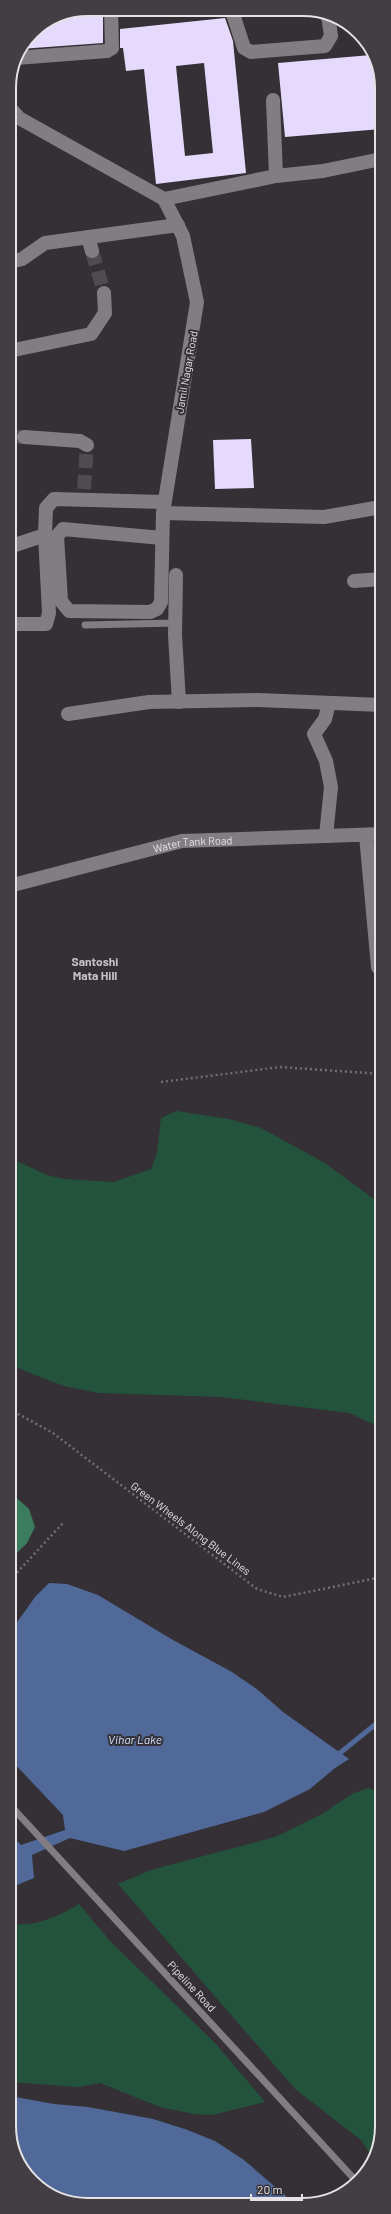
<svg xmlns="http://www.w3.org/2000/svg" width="391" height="2214" viewBox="0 0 391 2214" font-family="Barlow,sans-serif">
	<rect width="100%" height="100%" fill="#343035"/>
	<!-- green -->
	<g fill="#23533d">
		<path d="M176,1111l53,8 32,9 64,35 57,42v223l-33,-15 -127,-16 -124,-4 -34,-7 -37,-14 -18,-9v-203l10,2 28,13 18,4 49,3 37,-13 6,-16 4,-35z"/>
		<path d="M368,1788l14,4v334l-8,34 -13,-20 -66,-51 -177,-205 33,-14 124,-33 47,-23 30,-20z"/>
		<path d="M79,1904l32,38 105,102 49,58 -53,13 -18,-1 -34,-7 -60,-24 -21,4 -69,-5v-158c26,3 47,-7 69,-20z"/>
	</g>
	<!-- forest -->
	<path fill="#3b7b5e" d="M9,1491l20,18 6,18 -8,16 -17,17z"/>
	<!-- water -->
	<g fill="#516999">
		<path d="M49,1583l18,1 31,11 75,45 59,32 26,18 25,22 66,47 -14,9 -25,21 -46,23 -140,39 -54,-13 -38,17 2,23 -24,10v-54l11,11 44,-15 -2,-15 -53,-56v-127l25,-35z"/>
		<path d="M10,2096l44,8 34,3 65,12 32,10 30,12 29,19 51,44 -223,-1 -43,-25 -19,-42z"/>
	</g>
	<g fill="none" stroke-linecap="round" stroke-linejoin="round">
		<!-- stream -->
		<path stroke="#516999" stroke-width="5" d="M335,1754l5,-1 42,-34"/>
	</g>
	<!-- building -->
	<g fill="#e5dafd" fill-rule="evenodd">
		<path d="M88,9h15v34l-83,6 12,-17 26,-17z"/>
		<path d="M225,18l8,23 13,132 -90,11 -12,-115 -18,2 -3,-23h-3v-19zM204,63l9,90 -28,3 -9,-90z"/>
		<path d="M371,55l10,23v51l-96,8 -7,-74z"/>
		<path d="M251,439l3,49 -39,1 -2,-49z"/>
	</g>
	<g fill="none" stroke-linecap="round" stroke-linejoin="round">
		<!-- street-tunnel -->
		<g stroke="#4f4b4f" stroke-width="14" stroke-dasharray="14 7" stroke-linecap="butt">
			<path d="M92,251l12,42"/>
			<path d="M9,436l15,1"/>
			<path d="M84,489l3,-44"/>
		</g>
		<!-- path -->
		<g stroke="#726e73" stroke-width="2.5" stroke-dasharray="2 3" stroke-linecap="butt">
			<path d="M161,1082l119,-15 102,7"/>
			<path d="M9,1409l44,24 204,156 26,8 99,-20"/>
			<path d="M10,1580l53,-57"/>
		</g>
		<!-- lane -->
		<g stroke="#827d83" stroke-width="7">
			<path d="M85,625l91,-2"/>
			<path d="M10,1805l347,377"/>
		</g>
		<!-- street -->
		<g stroke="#827d83" stroke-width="14">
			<path d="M232,11l12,37 7,4 74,-6 6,-10 -3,-21"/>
			<path d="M16,58l91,-7 5,-3 -1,-39"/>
			<path d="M9,107l10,11 145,81 19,37 14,66 -34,211 161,4 57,-10"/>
			<path d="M276,176l47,-5 58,-12"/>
			<path d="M164,199l112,-23 -3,-76"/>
			<path d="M88,237l4,14"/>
			<path d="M9,262l13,-3 23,-16 133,-18"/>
			<path d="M9,351l82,-17 14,-21 -1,-20"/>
			<path d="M24,437l56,4 7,4"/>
			<path d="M162,538l-99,-9 -6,7 4,65 8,10 81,1 7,-3 4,-7 2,-89"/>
			<path d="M9,547l36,-12"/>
			<path d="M176,575l-1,60 4,67"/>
			<path d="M354,581l28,-2"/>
			<path d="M9,624h37l3,-11 -4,-78 1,-27 8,-9 110,3"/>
			<path d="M68,714l81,-12 109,-2 124,5"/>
			<path d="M366,835l12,132 4,1"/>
			<path d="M326,836l5,-49 -5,-26 -12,-27 11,-15 4,-16"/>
			<path id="s1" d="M9,886l173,-45 200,-7"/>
		</g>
	</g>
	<g text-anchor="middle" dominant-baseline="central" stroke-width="4" stroke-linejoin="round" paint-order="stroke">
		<!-- street labels -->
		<g font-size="11" fill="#e5e2e5" stroke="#343035">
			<text transform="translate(186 372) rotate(-80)">Jamil Nagar Road</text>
			<text stroke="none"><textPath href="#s1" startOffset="189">Water Tank Road</textPath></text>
			<text transform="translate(191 1528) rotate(37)">Green Wheels Along Blue Lines</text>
			<text transform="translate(192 1986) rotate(47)">Pipeline Road</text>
		</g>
		<!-- neighbourhood labels -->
		<g font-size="12" font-weight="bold" fill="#c7c1c7" stroke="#343035">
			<text x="95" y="961">Santoshi<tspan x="95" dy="14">Mata Hill</tspan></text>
		</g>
		<!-- water labels -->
		<g font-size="12" font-style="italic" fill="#d0e0fe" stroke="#343035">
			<text x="135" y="1739">Vihar Lake</text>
		</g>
	</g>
	<!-- crop -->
	<path d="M0 0H391V2214H0ZM88 16H303A72 72 0 0 1 375 88V2126A72 72 0 0 1 303 2198H88A72 72 0 0 1 16 2126V88A72 72 0 0 1 88 16Z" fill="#423e43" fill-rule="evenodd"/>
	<path fill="none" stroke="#e5e2e5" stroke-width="2" d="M88 16H303A72 72 0 0 1 375 88V2126A72 72 0 0 1 303 2198H88A72 72 0 0 1 16 2126V88A72 72 0 0 1 88 16Z"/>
	<!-- scale -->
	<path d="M251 2194v6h51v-6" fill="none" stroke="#e5e2e5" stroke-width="2"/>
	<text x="257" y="2194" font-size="12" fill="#e5e2e5" stroke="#343035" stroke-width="3" paint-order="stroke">20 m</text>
</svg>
